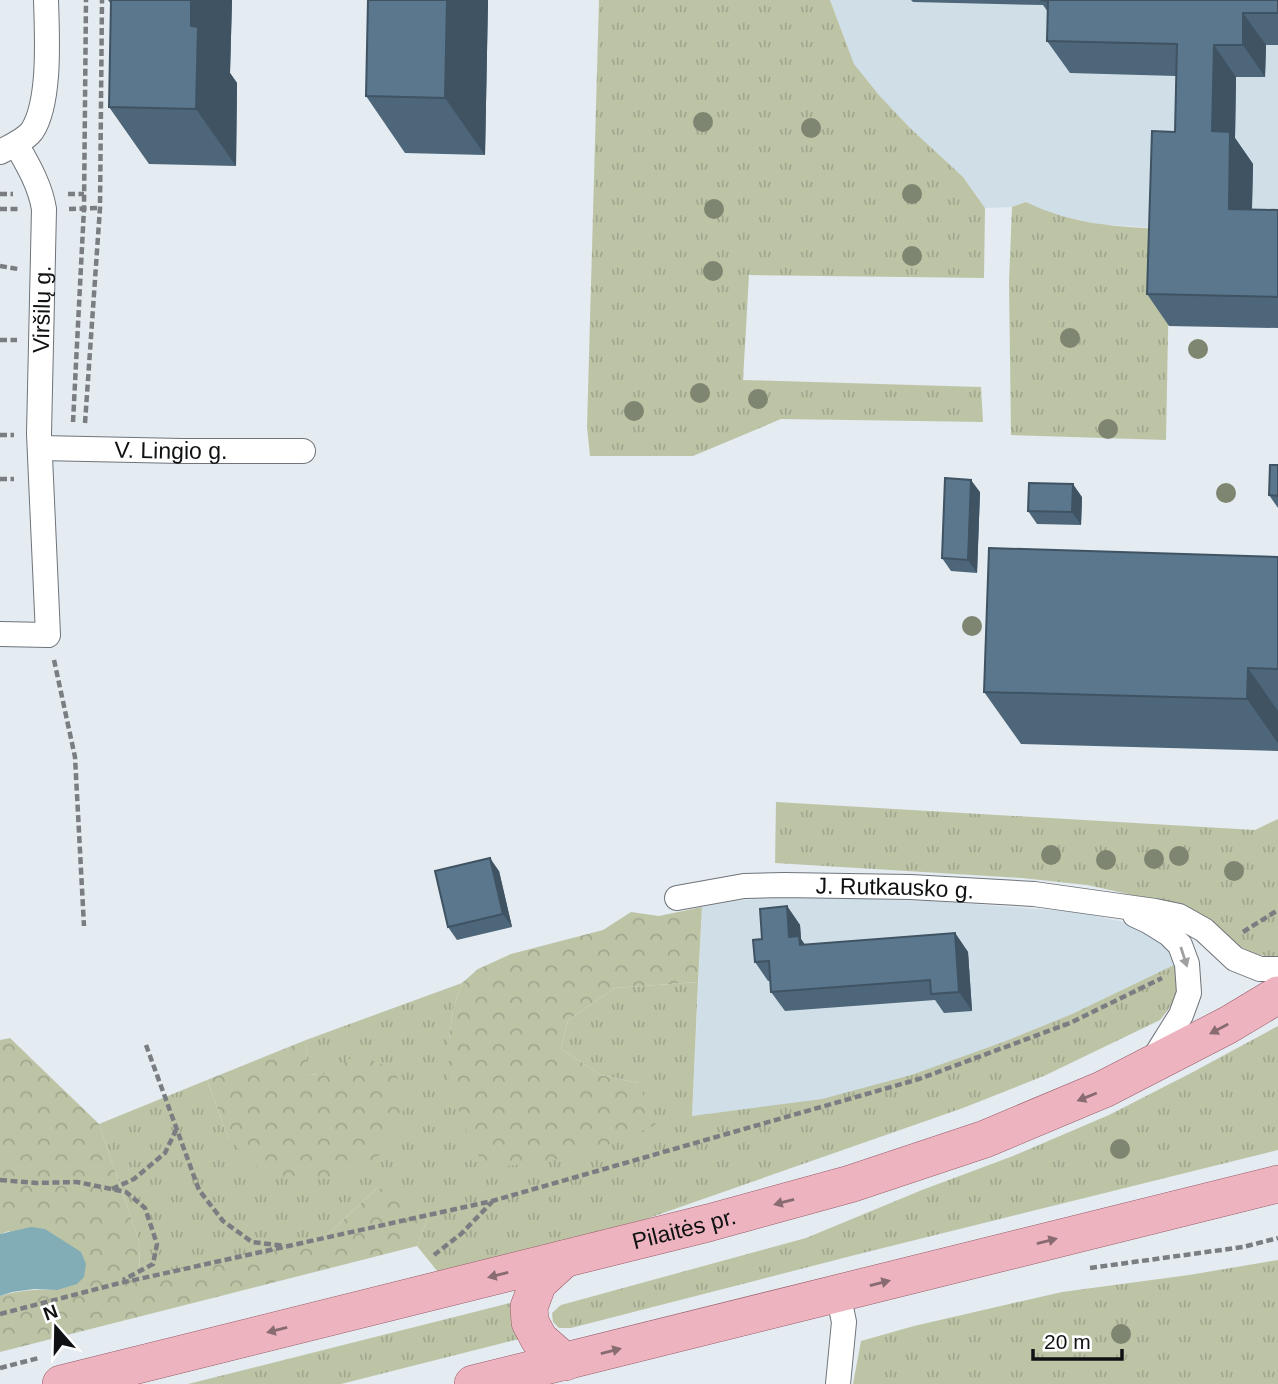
<svg xmlns="http://www.w3.org/2000/svg" width="1278" height="1384" viewBox="0 0 1278 1384" font-family="Helvetica,sans-serif">
	<defs>
		<pattern id="grass-tufts" width="24" height="20" patternUnits="userSpaceOnUse" patternTransform="scale(1.75)"><rect width="24" height="20" fill="#bdc4a6"/><path d="M3 7l-1-3M5 7V3M7 7l1-3M15 17l-1-3M17 17v-4M19 17l1-3" fill="none" stroke="#a1a78e"/></pattern>
		<pattern id="forest-crowns" width="20" height="18" patternUnits="userSpaceOnUse" patternTransform="scale(1.75)"><rect width="20" height="18" fill="#bdc4a6"/><path d="M2 6a3 3 0 1 1 6 0M12 15a3 3 0 1 1 6 0" fill="none" stroke="#a1a78e"/></pattern>
	</defs>
	<rect width="100%" height="100%" fill="#e4ebf1"/>
	<!-- built -->
	<g fill="#d0dee8">
		<path d="M830,0h448v328l-109,-2 1,-97 -72,-5 -50,-11 -22,-11 -14,5 -27,1 -22,-31 -54,-50 -30,-32 -25,-31z"/>
		<path d="M781,896l149,5 148,11 59,13 30,18 9,21 -104,50 -69,28 -92,33 -89,25 -130,16 10,-209 33,-6z"/>
	</g>
	<!-- grass -->
	<g fill="url(#grass-tufts)">
		<path d="M599,0h231l24,64 25,31 30,32 54,50 22,31 -1,70 -235,-3 -6,105 238,7 2,35 -202,-3 -88,37h-103l-3,-29z"/>
		<path d="M1026,202c47,23 93,25 144,27l-4,211 -155,-5 -2,-153 3,-75z"/>
		<path d="M776,802l479,28 23,-11v139l-24,-4 -99,-54 -68,-15 -65,-7 -247,-15z"/>
		<path d="M1176,964c2,29 3,33 -16,56l-114,55 -83,33 -320,112 -205,52 -21,-26 10,-26 -50,-32 -51,48 -186,43 -1,-38 -40,-117 108,-44 21,58 94,-63 -15,-1 -1,-34 156,-57 -9,27 -4,29v40l189,4 -37,-8 -40,-26 7,-29 47,-32 83,-6 -6,134 130,-17 89,-24 92,-33 69,-28z"/>
		<path d="M1278,1026v124l-419,104 -288,74h-12l-6,-6 -1,-9 9,-8 245,-67 116,-48 91,-34 96,-41 84,-43z"/>
		<path d="M1278,1260v124h-425l8,-43 53,-15 148,-34 127,-17z"/>
		<path d="M514,1302l5,37 -178,45h-153z"/>
	</g>
	<!-- forest -->
	<g fill="url(#forest-crowns)">
		<path d="M702,907l-4,75 -83,6 -47,32 -7,29 40,26 37,8 18,42 -75,31 -96,13 -22,-45 -14,-45v-40l4,-29 9,-27 16,-14 33,-15 92,-24 28,-18 28,4z"/>
		<path d="M10,1038l89,86 40,117 1,38 186,-43 51,-48 42,11 8,21 -10,26 -417,106v-56c19,-6 37,-7 57,-6l-48,-59 -9,3v-194z"/>
		<path d="M306,1040l2,34 14,1 34,-20 39,14 10,38 -25,48 -43,24 -69,-1 -40,-40 -21,-58z"/>
	</g>
	<!-- water -->
	<path fill="#82acb6" d="M31,1227l14,2 36,23 5,12 -2,13 -7,7 -20,6 -23,-1 -22,3 -12,4v-62z"/>
	<g fill="none" stroke-linecap="round" stroke-linejoin="round">
		<defs>
			<g id="minor">
				<path d="M0,152c10,-5 25,-12 32,-21 19,-29 15,-96 14,-131"/>
				<path id="s1" d="M40,448l142,3h121"/>
				<path id="s2" d="M0,634l48,1 -9,-201 5,-225c-4,-24 -16,-44 -28,-65"/>
				<path id="s3" d="M677,898l67,-12 40,-1 126,2 124,7 121,17 24,5 25,14 31,29 25,10h18"/>
				<path d="M1135,915l13,6 21,13 11,11 7,19 2,29 -8,22 -30,48"/>
				<path d="M838,1384l6,-62 -6,-29"/>
			</g>
			<g id="primary">
				<path d="M564,1259l-26,24 -9,24 1,15 9,17 26,23"/>
				<path id="s4" d="M61,1384l647,-161 142,-39 135,-45 119,-50 124,-64 50,-30"/>
				<path d="M473,1384l805,-200"/>
			</g>
		</defs>
		<!-- minor casing -->
		<use href="#minor" stroke="#6e7479" stroke-width="26"/>
		<!-- primary casing -->
		<use href="#primary" stroke="#985a68" stroke-width="38"/>
		<!-- path -->
		<g stroke="#7a7e82" stroke-width="4.5" stroke-dasharray="7 3.5" stroke-linecap="butt">
			<path d="M0,194h13"/>
			<path d="M68,194h16"/>
			<path d="M0,209h18"/>
			<path d="M69,209l31,-1"/>
			<path d="M0,266l18,3"/>
			<path d="M0,340h17"/>
			<path d="M73,422l11,-214 2,-208"/>
			<path d="M85,423l15,-215 2,-208"/>
			<path d="M0,435h14"/>
			<path d="M0,479h14"/>
			<path d="M54,660l21,97 9,169"/>
			<path d="M1243,932l35,-22"/>
			<path d="M146,1045l53,145 24,31 29,21 33,4"/>
			<path d="M0,1180l36,3 41,-1 49,10 19,16 12,36 -4,20 -30,16"/>
			<path d="M112,1189l22,-10 31,-26 11,-23"/>
			<path d="M434,1255l27,-21 31,-32"/>
			<path d="M1090,1268l153,-21 35,-9"/>
			<path d="M0,1314l116,-30 376,-83 427,-122 151,-56 92,-45"/>
			<path d="M0,1368l39,-10"/>
		</g>
		<!-- minor -->
		<use href="#minor" stroke="#fff" stroke-width="24"/>
		<!-- primary -->
		<use href="#primary" stroke="#edb4bf" stroke-width="37"/>
	</g>
	<!-- trees -->
	<g fill="#7e8570">
		<circle cx="703" cy="122" r="10"/>
		<circle cx="811" cy="128" r="10"/>
		<circle cx="912" cy="194" r="10"/>
		<circle cx="714" cy="209" r="10"/>
		<circle cx="912" cy="256" r="10"/>
		<circle cx="713" cy="271" r="10"/>
		<circle cx="1070" cy="338" r="10"/>
		<circle cx="1198" cy="349" r="10"/>
		<circle cx="700" cy="393" r="10"/>
		<circle cx="758" cy="399" r="10"/>
		<circle cx="634" cy="411" r="10"/>
		<circle cx="1108" cy="429" r="10"/>
		<circle cx="1226" cy="493" r="10"/>
		<circle cx="972" cy="626" r="10"/>
		<circle cx="1051" cy="855" r="10"/>
		<circle cx="1179" cy="856" r="10"/>
		<circle cx="1154" cy="859" r="10"/>
		<circle cx="1106" cy="860" r="10"/>
		<circle cx="1234" cy="871" r="10"/>
		<circle cx="1120" cy="1149" r="10"/>
		<circle cx="1121" cy="1334" r="10"/>
	</g>
	<!-- wall -->
	<g fill="#4d6679">
		<path d="M108,0h124l-2,73 7,10 -1,83 -87,-2 -40,-57 2,-103z"/>
		<path d="M368,0h120l-3,155 -80,-2 -39,-57z"/>
		<path d="M911,0h367v45h-12l-1,32h-29l-1,61 18,26 -1,46h26v118l-109,-2 -22,-32 28,-162 1,-56 -106,-3 -23,-32 1,-29 -5,-7 -130,-3z"/>
		<path d="M1278,465v43l-9,-13z"/>
		<path d="M980,492l-3,81 -26,-2 -9,-13z"/>
		<path d="M1082,497l-1,28 -44,-1 -9,-13z"/>
		<path d="M1278,557v194l-257,-7 -37,-52z"/>
		<path d="M499,871l13,56 -55,13 -9,-13z"/>
		<path d="M787,906l13,19 1,14 4,6 150,-12 13,19 4,59 -28,2 -9,-13 -150,11 -14,-19v-11h-3l-13,-19 7,-23z"/>
	</g>
	<!-- shaded-wall -->
	<g fill="#3f5363">
		<path d="M191,0h41l-2,73 7,10 -1,83 -40,-57 -5,-83z"/>
		<path d="M447,0h41l-3,155 -40,-57z"/>
		<path d="M1243,13l23,32 -1,32 -22,-32z"/>
		<path d="M1214,45l22,32 -1,61 18,26 -2,77 -22,-32 -17,-78z"/>
		<path d="M971,480l9,12 -3,81 -9,-13z"/>
		<path d="M1073,484l9,13 -1,28 -9,-13z"/>
		<path d="M1248,668l30,43v32l-31,-44z"/>
		<path d="M490,858l9,13 13,56 -9,-13z"/>
		<path d="M787,906l13,19 1,14 11,16 -23,-18z"/>
		<path d="M955,933l13,19 4,59 -13,-19z"/>
	</g>
	<!-- building -->
	<g fill="#5a778d" stroke="#3f5363" stroke-width="2">
		<path d="M111,0h80v26l7,1 -2,82 -87,-2z"/>
		<path d="M368,0h79l-2,98 -79,-2z"/>
		<path d="M1040,0h238v13h-35v32h-29l-2,86 18,1 -1,77 49,1v87l-131,-3 5,-163 23,1 2,-88 -130,-3 1,-40z"/>
		<path d="M1270,465h8v31l-9,-1z"/>
		<path d="M945,478l26,2 -3,80 -26,-2z"/>
		<path d="M1029,483l44,1 -1,28 -44,-1z"/>
		<path d="M989,548l289,9v112l-30,-1 -1,31 -263,-7z"/>
		<path d="M490,858l13,56 -55,13 -13,-56z"/>
		<path d="M787,906l2,31 10,-1 1,9 155,-12 4,59 -28,2 -1,-14 -159,12 -2,-31 -14,1 -2,-22 9,-1 -2,-30z"/>
	</g>
	<!-- one-way arrows -->
	<defs><path id="oneway-solid" d="M-6-.8H1V-3.2L6.5 0L1 3.2V.8H-6Z" transform="scale(1.75)"/></defs>
	<use fill="#9fa0a1" href="#oneway-solid" transform="translate(1184 957) rotate(72)"/>
	<g fill="#896b72">
		<use href="#oneway-solid" transform="translate(1219 1029) rotate(152)"/>
		<use href="#oneway-solid" transform="translate(1087 1097) rotate(158)"/>
		<use href="#oneway-solid" transform="translate(784 1202) rotate(165)"/>
		<use href="#oneway-solid" transform="translate(1047 1241) rotate(-14)"/>
		<use href="#oneway-solid" transform="translate(498 1275) rotate(166)"/>
		<use href="#oneway-solid" transform="translate(880 1283) rotate(-14)"/>
		<use href="#oneway-solid" transform="translate(277 1330) rotate(166)"/>
		<use href="#oneway-solid" transform="translate(611 1351) rotate(-14)"/>
	</g>
	<g text-anchor="middle" dominant-baseline="central" stroke-width="7" stroke-linejoin="round" paint-order="stroke">
		<!-- street labels -->
		<g font-size="23" fill="#0f1113" stroke="#fff">
			<text stroke="none"><textPath href="#s2" startOffset="374">Viršilų g.</textPath></text>
			<text stroke="none"><textPath href="#s1" startOffset="131">V. Lingio g.</textPath></text>
			<text stroke="none"><textPath href="#s3" startOffset="219">J. Rutkausko g.</textPath></text>
			<text stroke="none"><textPath href="#s4" startOffset="642">Pilaitės pr.</textPath></text>
		</g>
	</g>
	<!-- north arrow -->
	<g transform="translate(56 1328) rotate(340)" stroke="#ffffff" stroke-width="5" paint-order="stroke">
	<path d="M0-5L12 26L0 18L-12 26Z" fill="#0f1113"/>
	<text y="-10" font-size="19" font-weight="bold" text-anchor="middle" fill="#0f1113">N</text>
	</g>
	<!-- scale -->
	<path d="M1033 1349v10h89v-10" fill="none" stroke="#0f1113" stroke-width="3.5"/>
	<text x="1044" y="1349" font-size="21" fill="#0f1113" stroke="#ffffff" stroke-width="5" paint-order="stroke">20 m</text>
</svg>
